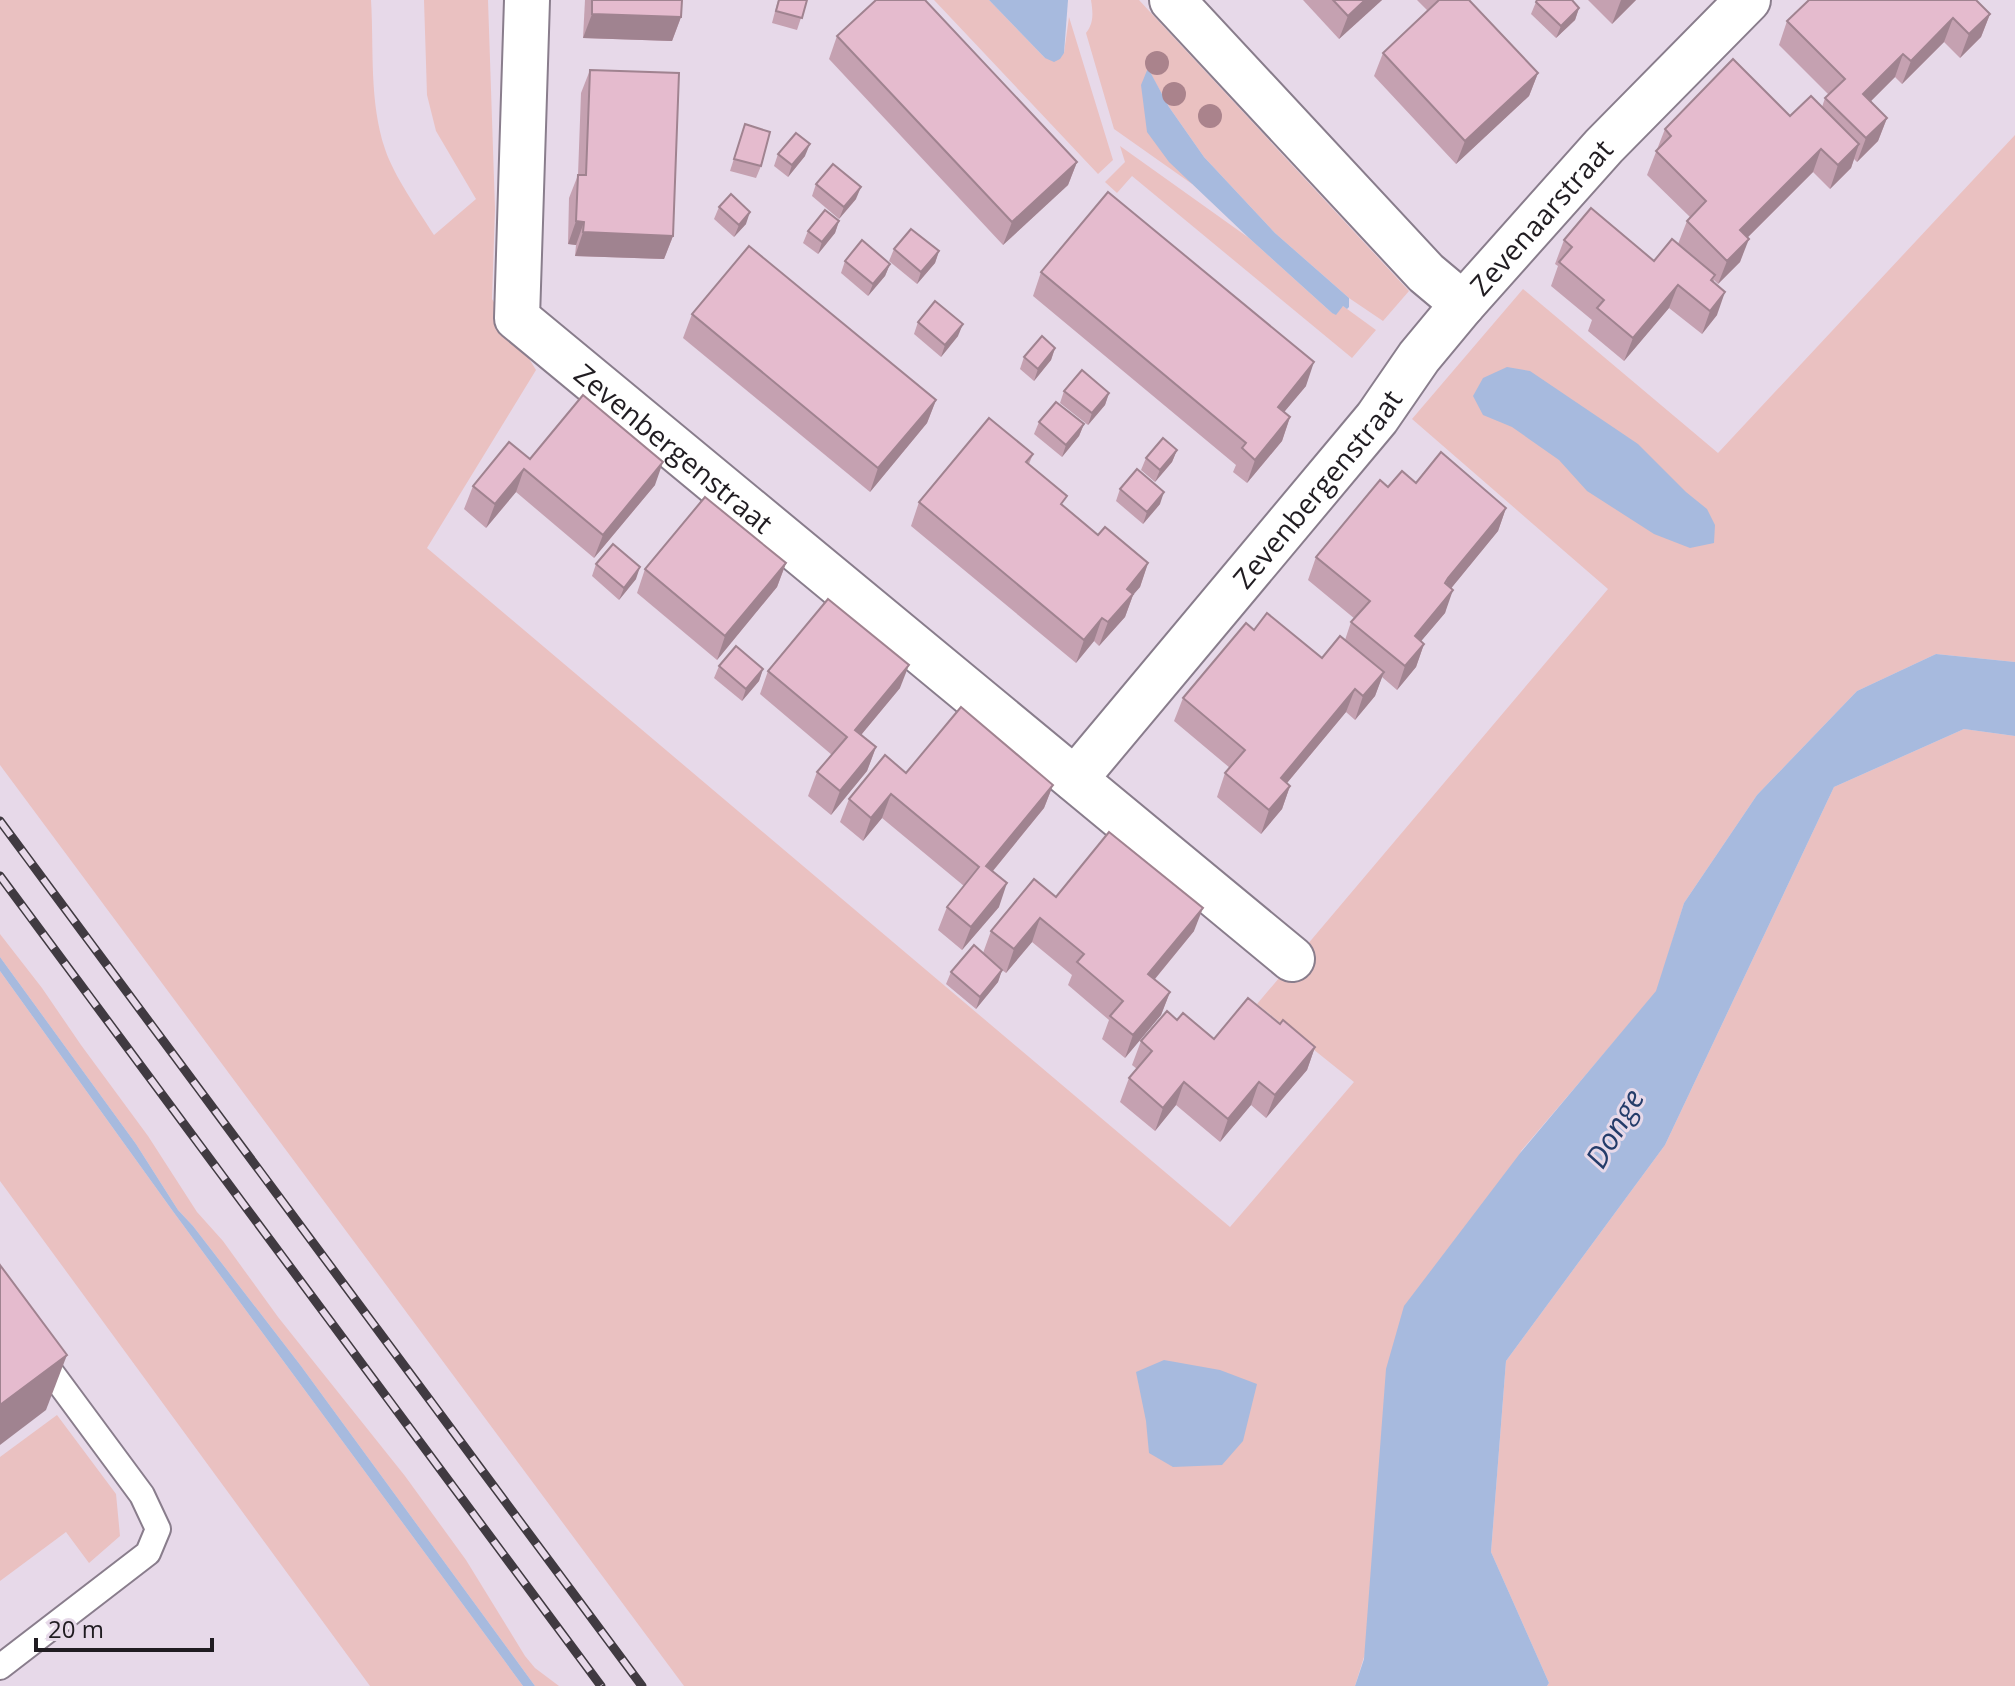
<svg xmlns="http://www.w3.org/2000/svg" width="2015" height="1686" viewBox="0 0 2015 1686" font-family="'Open Sans',sans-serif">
	<rect width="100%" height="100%" fill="#e7d9e9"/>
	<!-- green -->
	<g fill="#eac1c1">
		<path d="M0,0h371c3,49 -2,101 14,149 9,27 33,61 49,86l42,-36 -40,-68 -9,-36 -3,-95h64l7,209 -3,90 44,71 -109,178 803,679 124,-145 -97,-78 351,-415 -196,-170 111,-130 195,164 297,-318v527l-79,-8 -79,37 -100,104 -73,108 -27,88 -136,160 -166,535h-671l-684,-921z"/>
		<path d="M934,0h55l56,58 19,-5 5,-36 44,143 -15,14z"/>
		<path d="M1091,0h48l270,291 -26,30 -34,-23 -74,-65 -71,-76 -35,-50 -21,-38 44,115 -78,-55 -28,-96c8,-10 7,-20 5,-33z"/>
		<path d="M1120,146l129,92 83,75 11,-7 33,24 -24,28 -220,-182 -15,17 -12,-11 20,-20z"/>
		<path d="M1964,729l51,7v950h-468l2,-3 -58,-131 15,-191 159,-216 169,-358z"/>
		<path d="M0,934l42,54 39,57 67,91 49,76 26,29 55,76 127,159 61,84 59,96 10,12 24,18h-24l-234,-320 -108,-140 -15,-16 -42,-66 -136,-187z"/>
		<path d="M0,971l172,239 351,476h-153l-370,-505z"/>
		<path d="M57,1415l59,79 4,42 -31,27 -23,-31 -66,49v-124z"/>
	</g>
	<!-- water -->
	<g fill="#a7bade">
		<path d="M989,0h79l-4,53 -4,6 -6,3 -9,-4z"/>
		<path d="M1148,68l21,39 35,50 71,76 74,65v9l-2,2 -4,-3 -7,9 -4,-2 -83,-75 -80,-76 -22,-30 -6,-47z"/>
		<path d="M1507,367l23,4 108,73 48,48 21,17 8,16 -1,18 -24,5 -36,-14 -67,-43 -28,-31 -47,-33 -29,-12 -10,-19 10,-18z"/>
		<path d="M1936,654l79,8v74l-51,-7 -130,58 -169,358 -159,216 -15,191 58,131 -2,3h-192l9,-27 22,-290 18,-63 117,-154 135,-161 28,-88 73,-108 100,-104z"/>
		<path d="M0,957l136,187 42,66 15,16 108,140 234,320h-12l-351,-476 -172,-239z"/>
		<path d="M1164,1360l56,10 37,14 -14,57 -21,24 -49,2 -24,-14 -3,-32 -10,-49z"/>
	</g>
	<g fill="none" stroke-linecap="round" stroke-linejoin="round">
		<defs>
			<path id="lane" d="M0,1303l142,192 16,34 -10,24 -148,114"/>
			<g id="street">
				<path id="s1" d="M527,0l-10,318 775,641"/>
				<path id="s2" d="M1172,0l254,273 37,31 141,-158 144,-146"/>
				<path id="s3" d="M1075,779l302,-361 42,-61 44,-53"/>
			</g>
		</defs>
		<!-- lane casing -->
		<use href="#lane" stroke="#897d8c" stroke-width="28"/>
		<!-- street casing -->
		<use href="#street" stroke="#897d8c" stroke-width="48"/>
		<!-- lane -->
		<use href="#lane" stroke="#fff" stroke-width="24"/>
		<!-- street -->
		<use href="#street" stroke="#fff" stroke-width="44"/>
		<defs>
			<g id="rail">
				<path d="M0,821l642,865"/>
				<path d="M0,876l601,810"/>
			</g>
		</defs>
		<!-- rail casing -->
		<use href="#rail" stroke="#403a41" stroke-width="9"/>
		<!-- rail -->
		<use href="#rail" stroke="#e7d9e9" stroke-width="6" stroke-dasharray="18" stroke-linecap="butt"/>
	</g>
	<!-- trees -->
	<g fill="#aa838c">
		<circle cx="1157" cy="63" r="12"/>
		<circle cx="1174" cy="94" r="12"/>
		<circle cx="1210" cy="116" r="12"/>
	</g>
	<!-- wall -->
	<g fill="#c5a1b1">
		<path d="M585,0h97l-1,17 -9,24 -89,-3z"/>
		<path d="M778,0h29l-10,30 -25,-7z"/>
		<path d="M1303,0h79l-43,39z"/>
		<path d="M1417,0h52l69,73 -9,23 -73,68 -82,-88 9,-23 45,-42z"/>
		<path d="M1588,0h48l-24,24z"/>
		<path d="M1536,2l43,6 -4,12 -19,18 -25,-24z"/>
		<path d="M1990,14l-9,23 -21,21 -16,-16 -42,42 -7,-7 -24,24 16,17 -9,23 -21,21 -3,-3 -3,9 -21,21 -17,-17 -65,65 -8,25 -22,22 -4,-4 3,35 -15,19 -33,-26 -45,53 -36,-30 4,-11 -41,-34 7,-20 -3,-2 9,-24 90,21 24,-17 9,-23 3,-4 -43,-42 18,-46 125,-13 32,-9 3,-9 4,-3 -50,-50 8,-24z"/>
		<path d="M837,36l240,126 -9,23 -65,60 -174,-186z"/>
		<path d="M590,70l83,166 -9,23 -89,-3 1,-11 -8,-1 1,-46 9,-23 3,-82z"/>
		<path d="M745,124l16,42 -5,12 -26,-7z"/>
		<path d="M778,154l27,2 -17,21 -14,-11z"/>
		<path d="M816,184l40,15 -17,20 -27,-23z"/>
		<path d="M719,207l27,17 -12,13 -20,-18z"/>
		<path d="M839,221l-4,12 -17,21 -15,-11 5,-12z"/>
		<path d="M894,249l45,2 -4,12 -18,21 -28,-23z"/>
		<path d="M845,261l45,3 -5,12 -17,20 -27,-23z"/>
		<path d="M1041,272l265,114 -22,26 6,5 -8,24 -35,42 -14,-11 3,-7 -203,-169z"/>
		<path d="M692,314l244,86 -9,23 -57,69 -187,-154z"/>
		<path d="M918,322l40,14 -17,21 -27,-23z"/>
		<path d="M1055,348l-4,12 -17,21 -14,-12 4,-12z"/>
		<path d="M1064,391l45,2 -4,12 -17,20 -28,-22z"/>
		<path d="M1039,422l45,2 -5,12 -17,21 -28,-23z"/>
		<path d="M1177,450l-5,12 -17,20 -14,-12 5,-12z"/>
		<path d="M1033,454l-4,10 34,42 35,29 50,28 -8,24 -7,8 -8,22 -26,29 -5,-5 -18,22 -165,-137 8,-24z"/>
		<path d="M530,459l125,26 -61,73 -78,-66 -30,36 -22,-19 9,-23z"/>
		<path d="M1416,483l90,25 -8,23 -47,57 -6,25 -24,28 3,3 -8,23 -19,23 -15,-13 -7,19 -20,24 -9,-8 -59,71 3,3 -8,23 -21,25 -44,-37 8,-24 5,-5 -56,-47 9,-23 71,-68 68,28 23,-18 6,-18 4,-3 -47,-39 8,-23 72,-70z"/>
		<path d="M1120,489l40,15 -17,20 -27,-23z"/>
		<path d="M786,563l-9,24 -60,73 -80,-67 8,-24z"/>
		<path d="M596,564l40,15 -17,21 -27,-24z"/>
		<path d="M719,666l44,3 -4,12 -17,20 -28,-23z"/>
		<path d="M768,671l132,17 -39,47 15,12 -9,24 -36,44 -23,-19 9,-24 15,-17 -72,-61z"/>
		<path d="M906,773l147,12 -9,23 -51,63 6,36 -37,43 -24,-20 9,-23 17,-21 -82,-68 -19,23 -23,-19 9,-23z"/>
		<path d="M1056,897l138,34 -39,48 15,13 -9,23 -36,43 -23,-19 7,-19 -41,-35 4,-10 -40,-33 -26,31 -4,-3 -4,12 -22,27 -30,-25 5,-12 32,-19 8,-22z"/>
		<path d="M1177,1020l37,19 66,-15 35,23 -8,23 -41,48 -15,-13 -31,37 -44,-37 -21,26 -35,-29 9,-24 8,-9 -5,-4 9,-24z"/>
	</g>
	<!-- shaded-wall -->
	<g fill="#a08390">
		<path d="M1365,0h17l-43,39 9,-23z"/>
		<path d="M1621,0h15l-24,24z"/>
		<path d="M1579,8l-4,12 -19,18 5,-12z"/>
		<path d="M592,14l89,3 -9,24 -89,-3z"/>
		<path d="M1990,14l-9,23 -21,21 9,-24z"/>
		<path d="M1953,18l-9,24 -42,42 9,-23z"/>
		<path d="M1903,54l-8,23 -40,40 8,-23z"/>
		<path d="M1538,73l-9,23 -73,68 9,-23z"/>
		<path d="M1887,118l-9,23 -21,21 9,-24z"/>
		<path d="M810,144l-5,12 -17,21 4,-12z"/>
		<path d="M1859,144l-8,24 -21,21 8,-24z"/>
		<path d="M1821,149l-8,23 -81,81 8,-23z"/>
		<path d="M1077,162l-9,23 -65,60 9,-23z"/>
		<path d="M861,187l-5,12 -17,20 5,-12z"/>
		<path d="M750,212l-4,12 -12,13 5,-12z"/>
		<path d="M576,221l8,1 -8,23 -8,-1z"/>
		<path d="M839,221l-4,12 -17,21 4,-12z"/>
		<path d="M583,232l90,4 -9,23 -89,-3z"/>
		<path d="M1749,239l-9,23 -22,22 9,-23z"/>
		<path d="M939,251l-4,12 -18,21 4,-12z"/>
		<path d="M890,264l-5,12 -17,20 5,-12z"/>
		<path d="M1678,285l-9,23 -45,53 9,-23z"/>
		<path d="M1725,292l-8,23 -15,19 8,-23z"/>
		<path d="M963,324l-5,12 -17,21 4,-12z"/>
		<path d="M1055,348l-4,12 -17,21 4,-12z"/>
		<path d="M1314,362l-8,24 -37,44 9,-23z"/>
		<path d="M1109,393l-4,12 -17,20 4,-12z"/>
		<path d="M936,400l-9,23 -57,69 8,-24z"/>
		<path d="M1290,417l-8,24 -35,42 8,-23z"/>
		<path d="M1084,424l-5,12 -17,21 4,-12z"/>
		<path d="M1177,450l-5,12 -17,20 5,-12z"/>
		<path d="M663,462l-8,23 -61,73 9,-23z"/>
		<path d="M524,469l-8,23 -30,36 9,-24z"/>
		<path d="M1164,492l-4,12 -17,20 4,-12z"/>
		<path d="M1506,508l-8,23 -58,71 8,-24z"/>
		<path d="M786,563l-9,24 -60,73 8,-24z"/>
		<path d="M1148,563l-8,24 -7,8 -8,22 -26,29 9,-24 19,-33z"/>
		<path d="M640,567l-4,12 -17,21 5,-12z"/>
		<path d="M1453,590l-8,23 -39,46 9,-23z"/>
		<path d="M1102,618l-8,23 -18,22 8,-23z"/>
		<path d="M1424,644l-8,23 -19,23 8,-24z"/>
		<path d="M909,665l-9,23 -54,65 9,-23z"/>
		<path d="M763,669l-4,12 -17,20 4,-12z"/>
		<path d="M1384,672l-9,24 -20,24 8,-24z"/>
		<path d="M1355,689l-9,23 -74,89 9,-23z"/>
		<path d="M876,747l-9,24 -36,44 9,-24z"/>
		<path d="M1053,785l-9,23 -66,81 8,-23z"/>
		<path d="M1290,786l-8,23 -21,25 8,-24z"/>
		<path d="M891,794l-9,24 -19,23 8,-23z"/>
		<path d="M1007,883l-8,24 -37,43 9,-23z"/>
		<path d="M1203,908l-9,23 -54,66 8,-23z"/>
		<path d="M1040,918l-8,24 -26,31 8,-24z"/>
		<path d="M1002,970l-4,12 -22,27 4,-12z"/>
		<path d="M1170,992l-9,23 -36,43 8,-23z"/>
		<path d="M1315,1047l-8,23 -41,48 9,-23z"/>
		<path d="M1184,1082l-8,23 -21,26 8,-23z"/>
		<path d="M1259,1082l-8,23 -31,37 8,-23z"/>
		<path d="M67,1355l-21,55 -46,35v-40z"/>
	</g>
	<!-- building -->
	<g fill="#e5bbce" stroke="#a08390" stroke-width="2">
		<path d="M592,0h90l-1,17 -89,-3z"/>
		<path d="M779,0h28l-5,18 -26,-7z"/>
		<path d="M876,0h49l152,162 -65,60 -175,-186z"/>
		<path d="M1333,0h32l-17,16z"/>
		<path d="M1439,0h30l69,73 -73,68 -82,-88z"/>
		<path d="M1537,0h35l7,8 -18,18 -25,-24z"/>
		<path d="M1809,0h167l14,14 -21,20 -16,-16 -42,43 -8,-7 -40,40 24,24 -21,20 -41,-40 20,-19 -58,-58z"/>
		<path d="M1733,59l57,57 21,-20 48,48 -21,21 -17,-16 -81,81 9,9 -22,22 -40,-40 19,-20 -50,-50 15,-15 -6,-7z"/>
		<path d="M590,70l89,3 -6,163 -90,-4 1,-10 -8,-1 2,-46h8z"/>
		<path d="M745,124l25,8 -9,34 -27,-7z"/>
		<path d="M796,133l14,11 -18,21 -14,-11z"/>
		<path d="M833,164l28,23 -17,20 -28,-23z"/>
		<path d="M1108,192l206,170 -36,45 12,10 -35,43 -13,-12 4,-5 -205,-171z"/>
		<path d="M731,194l19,18 -11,13 -20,-18z"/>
		<path d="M1591,208l63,53 18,-22 43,36 -4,5 14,12 -15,19 -32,-26 -45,53 -36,-30 7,-8 -45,-38 13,-15 -8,-7z"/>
		<path d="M825,210l14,11 -17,21 -14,-11z"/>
		<path d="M911,229l28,22 -18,21 -27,-23z"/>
		<path d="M862,240l28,24 -17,20 -28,-23z"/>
		<path d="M749,246l187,154 -58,68 -186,-154z"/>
		<path d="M935,301l28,23 -18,21 -27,-23z"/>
		<path d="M1042,336l13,12 -17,21 -14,-12z"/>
		<path d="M1082,370l27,23 -17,20 -28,-22z"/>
		<path d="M583,395l80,67 -60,73 -79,-66 -29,35 -22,-18 36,-44 21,17z"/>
		<path d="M1056,402l28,22 -18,21 -27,-23z"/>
		<path d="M989,418l44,36 -7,8 41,34 -6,8 37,31 7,-8 43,36 -21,26 6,5 -25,28 -6,-4 -18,22 -165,-138z"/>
		<path d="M1163,438l14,12 -17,20 -14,-12z"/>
		<path d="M1441,452l65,56 -58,70 -3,5 8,7 -38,46 9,8 -19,22 -54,-44 19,-21 -54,-44 64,-77 8,7 14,-16 14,12z"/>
		<path d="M1137,469l27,23 -17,20 -27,-23z"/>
		<path d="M705,497l81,66 -61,73 -80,-67z"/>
		<path d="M613,544l27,23 -16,21 -28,-24z"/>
		<path d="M828,599l81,66 -54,65 21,17 -36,44 -23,-19 30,-35 -79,-66z"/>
		<path d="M1267,613l55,45 18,-22 44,36 -21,24 -8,-7 -74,89 9,8 -21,24 -44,-37 20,-23 -62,-52 63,-75 8,7z"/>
		<path d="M736,646l27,23 -17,20 -27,-23z"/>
		<path d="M961,707l92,78 -67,81 21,17 -36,44 -24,-20 32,-40 -88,-73 -20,24 -22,-19 36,-44 21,18z"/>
		<path d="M1109,832l94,76 -55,66 22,18 -37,43 -23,-19 13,-15 -46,-39 7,-8 -44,-36 -26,31 -23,-18 43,-52 22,18z"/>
		<path d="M974,945l28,25 -22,27 -29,-25z"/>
		<path d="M1248,998l32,26 3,-4 32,27 -40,48 -16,-13 -31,37 -44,-37 -21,26 -34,-30 23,-27 -11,-10 26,-30 10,9 6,-7 31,26z"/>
		<path d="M0,1265l67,90 -67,50z"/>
	</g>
	<g text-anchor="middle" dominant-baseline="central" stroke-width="6" stroke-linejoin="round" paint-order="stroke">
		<!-- street labels -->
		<g font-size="28" fill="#201c21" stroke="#e7d9e9">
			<text stroke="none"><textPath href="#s2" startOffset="538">Zevenaarstraat</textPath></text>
			<text stroke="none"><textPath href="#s1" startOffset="522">Zevenbergenstraat</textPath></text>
			<text stroke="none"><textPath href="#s3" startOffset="378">Zevenbergenstraat</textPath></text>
		</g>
		<!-- water labels -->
		<g font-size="30" font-style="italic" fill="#243c6a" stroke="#e7d9e9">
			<text transform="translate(1614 1128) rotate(-60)">Donge</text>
		</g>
	</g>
	<!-- scale -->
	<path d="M36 1638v12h176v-12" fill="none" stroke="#201c21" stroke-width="4"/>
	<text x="48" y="1638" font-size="24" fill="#201c21" stroke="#e7d9e9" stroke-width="6" paint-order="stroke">20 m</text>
</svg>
